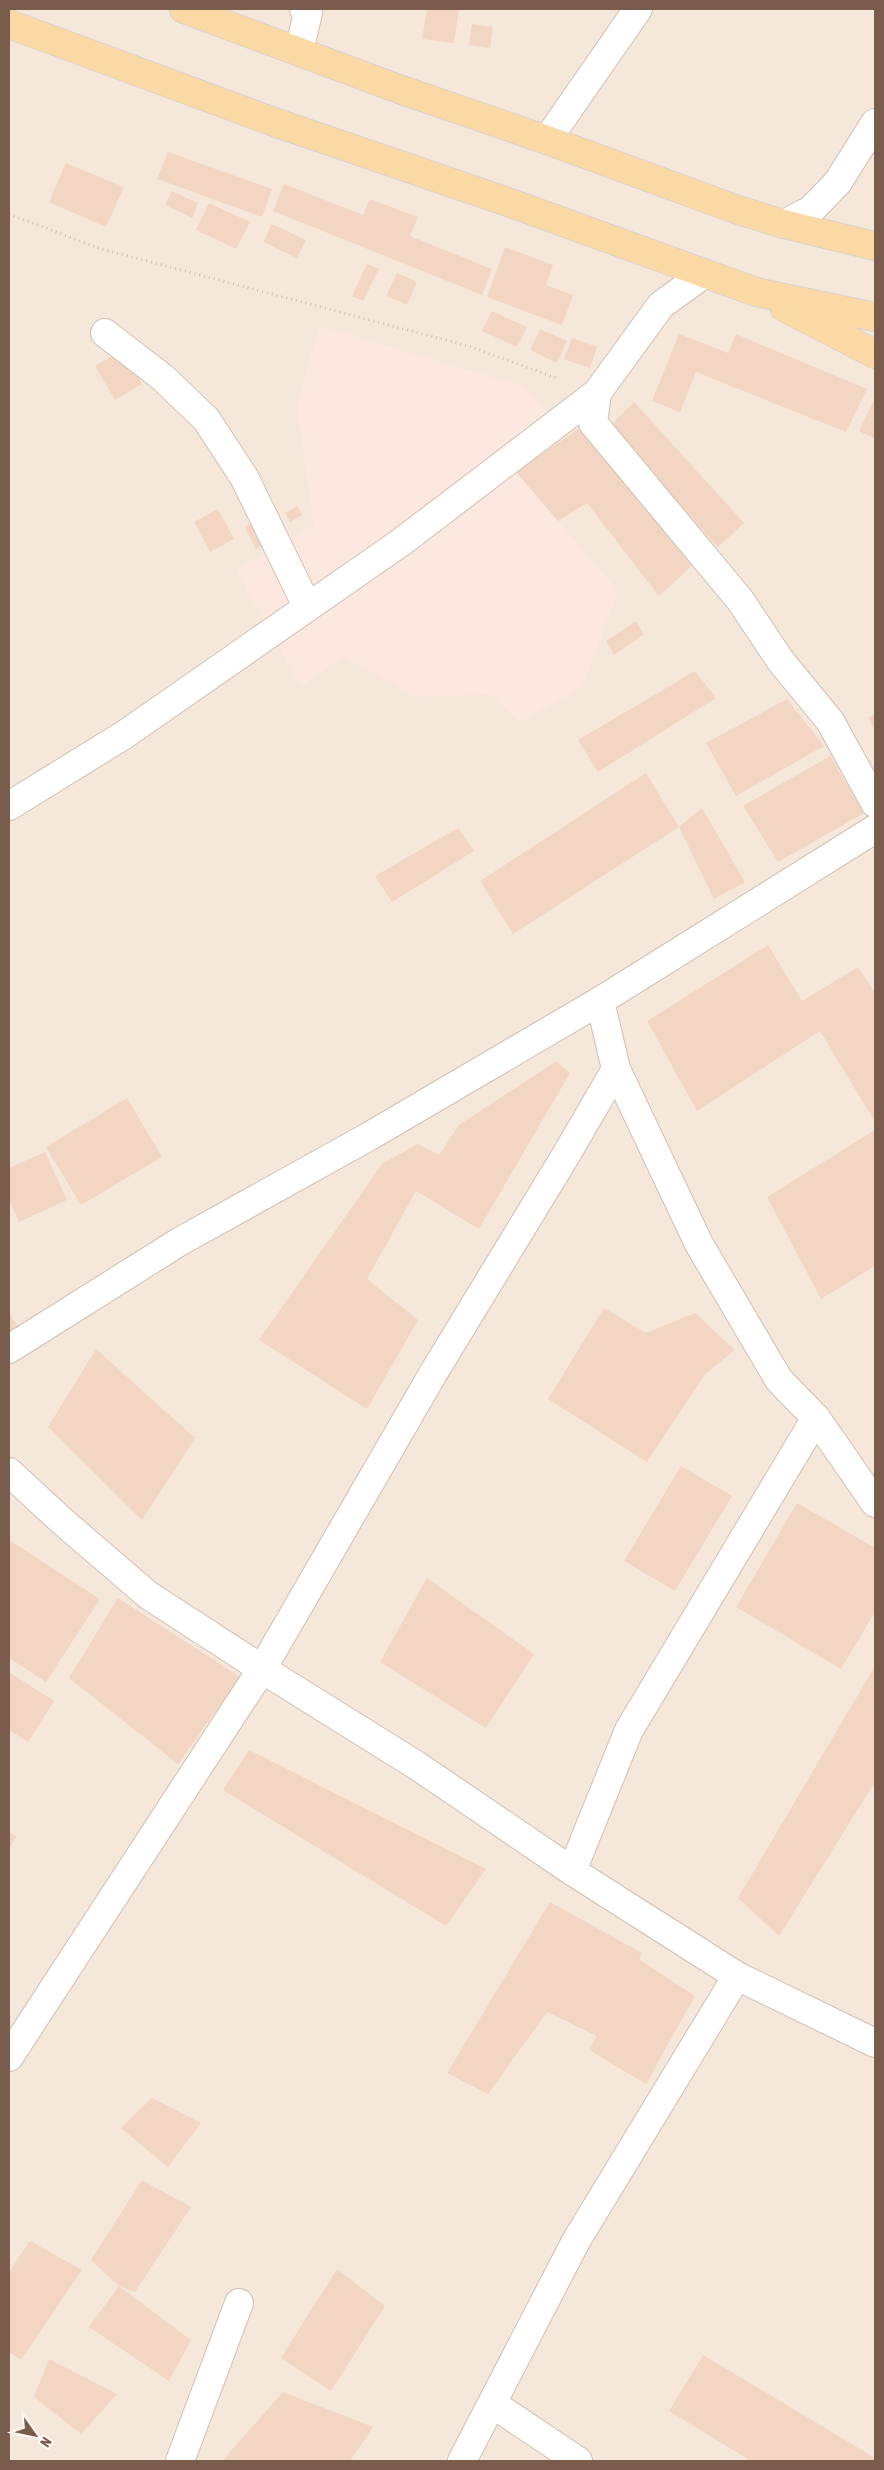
<svg xmlns="http://www.w3.org/2000/svg" width="884" height="2470" viewBox="0 0 884 2470" font-family="'Asap Condensed',sans-serif">
	<rect width="100%" height="100%" fill="#fdf6ec"/>
	<!-- residential -->
	<rect fill="#f5e8da" x="9" y="9" width="866" height="2452"/>
	<!-- commercial -->
	<path fill="#fde8e0" d="M319,326l206,61 39,43 -48,42 102,119 -36,96 -63,35 -29,-28 -71,3 -76,-40 -42,29 -65,-116 78,-45 -17,-116z"/>
	<!-- building -->
	<g fill="#f3d5c3">
		<path d="M427,9h32l-5,34 -32,-4z"/>
		<path d="M472,24l21,3 -3,21 -21,-3z"/>
		<path d="M168,152l104,37 -10,28 -105,-38z"/>
		<path d="M66,163l58,24 -18,40 -57,-25z"/>
		<path d="M284,184l79,31 7,-16 48,18 -8,19 82,33 -10,26 -209,-84z"/>
		<path d="M172,191l26,12 -6,15 -27,-13z"/>
		<path d="M209,203l41,19 -14,27 -40,-19z"/>
		<path d="M272,224l34,16 -9,18 -34,-16z"/>
		<path d="M505,247l48,18 -7,20 27,10 -11,30 -75,-28z"/>
		<path d="M367,264l12,5 -16,32 -11,-5z"/>
		<path d="M397,273l20,9 -10,23 -21,-9z"/>
		<path d="M492,311l35,16 -10,20 -35,-16z"/>
		<path d="M540,329l27,12 -10,22 -27,-13z"/>
		<path d="M679,334l49,19 8,-19 131,55 -21,43 -150,-60 -16,40 -28,-11z"/>
		<path d="M572,338l25,9 -7,21 -26,-9z"/>
		<path d="M122,350l20,34 -27,16 -20,-34z"/>
		<path d="M875,398v41l-16,-8z"/>
		<path d="M634,402l110,121 -26,24 -109,-120z"/>
		<path d="M581,427l116,134 -38,35 -72,-93 -29,18 -42,-49z"/>
		<path d="M297,506l5,9 -12,7 -5,-9z"/>
		<path d="M218,509l16,30 -24,13 -16,-30z"/>
		<path d="M261,518l12,22 -17,9 -11,-22z"/>
		<path d="M636,621l8,13 -30,21 -8,-14z"/>
		<path d="M695,671l21,27 -118,74 -20,-32z"/>
		<path d="M787,699l37,47 -88,50 -30,-53z"/>
		<path d="M875,714v17l-7,-13z"/>
		<path d="M830,756l34,57 -86,49 -35,-56z"/>
		<path d="M646,773l33,54 -166,107 -33,-53z"/>
		<path d="M702,808l43,74 -31,17 -35,-72z"/>
		<path d="M458,828l16,23 -82,51 -17,-26z"/>
		<path d="M768,945l34,56 56,-34 17,26v129l-55,-91 -123,80 -50,-90z"/>
		<path d="M556,1061l14,12 -91,156 -63,-38 -49,88 51,41 -51,89 -108,-69 123,-176 36,-20 21,11 20,-30z"/>
		<path d="M127,1098l35,59 -81,48 -35,-58z"/>
		<path d="M875,1130v136l-54,33 -54,-102z"/>
		<path d="M45,1152l22,48 -48,22 -10,-22v-32z"/>
		<path d="M604,1308l42,25 49,-20 40,37 -30,24 -58,88 -99,-63z"/>
		<path d="M9,1312l12,21 -12,7z"/>
		<path d="M96,1349l99,89 -53,82 -94,-93z"/>
		<path d="M681,1466l51,30 -57,95 -51,-30z"/>
		<path d="M797,1503l78,45v64l-34,57 -105,-62z"/>
		<path d="M9,1540l91,59 -54,83 -37,-24z"/>
		<path d="M427,1578l107,76 -48,74 -106,-66z"/>
		<path d="M118,1598l122,79 -62,87 -109,-86z"/>
		<path d="M875,1666v116l-96,154 -41,-38z"/>
		<path d="M9,1672l45,29 -26,41 -19,-12z"/>
		<path d="M249,1750l237,119 -40,57 -223,-136z"/>
		<path d="M9,1832l8,4 -8,12z"/>
		<path d="M550,1902l92,51 -3,6 56,37 -49,88 -57,-34 8,-14 -50,-24 -59,82 -41,-21z"/>
		<path d="M152,2098l49,25 -33,44 -47,-39z"/>
		<path d="M142,2180l49,27 -56,85 -16,-6 -28,-26z"/>
		<path d="M30,2241l52,29 -61,90 -12,-8v-80z"/>
		<path d="M337,2269l48,37 -54,85 -50,-33z"/>
		<path d="M119,2286l72,54 -22,41 -80,-54z"/>
		<path d="M703,2355l172,103v3h-124l-82,-50z"/>
		<path d="M49,2359l68,35 -36,40 -47,-37z"/>
		<path d="M283,2392l90,35 -23,34h-128z"/>
	</g>
	<g fill="none" stroke-linecap="round" stroke-linejoin="round">
		<defs>
			<g id="minor">
				<path d="M299,51l9,-38 -4,-4"/>
				<path d="M547,140l91,-131"/>
				<path d="M784,224l27,-14 27,-28 37,-59"/>
				<path d="M105,333l57,44 44,42 38,58 63,129"/>
				<path d="M597,393l-4,30 147,177 40,60 50,61 45,82"/>
				<path d="M9,806l115,-71 276,-192 197,-150 64,-88 43,-31"/>
				<path d="M600,1001l16,68 83,175 80,136 37,38 59,85"/>
				<path d="M616,1069l-50,86 -132,217 -172,297 154,96 156,106 165,105 138,67"/>
				<path d="M9,1349l170,-107 189,-105 232,-136 275,-172"/>
				<path d="M9,1472l53,49 86,74 114,74 -253,388"/>
				<path d="M572,1871l57,-141 187,-312"/>
				<path d="M493,2404l85,57"/>
				<path d="M180,2461l59,-158"/>
				<path d="M462,2461l114,-220 161,-265"/>
			</g>
			<g id="major">
				<path d="M184,9l215,80 148,51 191,70 46,14 91,22"/>
				<path d="M9,24l265,98 231,79 251,91 119,25"/>
				<path d="M784,307l91,47"/>
			</g>
		</defs>
		<!-- minor casing -->
		<use href="#minor" stroke="#d1beb0" stroke-width="30"/>
		<!-- major casing -->
		<use href="#major" stroke="#dad1cd" stroke-width="30"/>
		<!-- path -->
		<path stroke="#d9b8a5" stroke-width="3" stroke-dasharray="1 4" stroke-linecap="butt" d="M9,214l89,34 370,98 91,33"/>
		<!-- minor -->
		<use href="#minor" stroke="#fff" stroke-width="28"/>
		<!-- major -->
		<use href="#major" stroke="#fbd9a5" stroke-width="28"/>
	</g>
	<!-- border -->
	<rect width="884" height="2470" fill="none" stroke="#7a5c4d" stroke-width="20"/>
	<!-- north arrow -->
	<g transform="translate(35 2435) rotate(123)" stroke="#fffaf3" stroke-width="4" paint-order="stroke">
	<path d="M0-4L9 19L0 12L-9 19Z" fill="#7a5c4d"/>
	<text y="-8" font-size="14" font-weight="bold" text-anchor="middle" fill="#7a5c4d">N</text>
	</g>
</svg>
